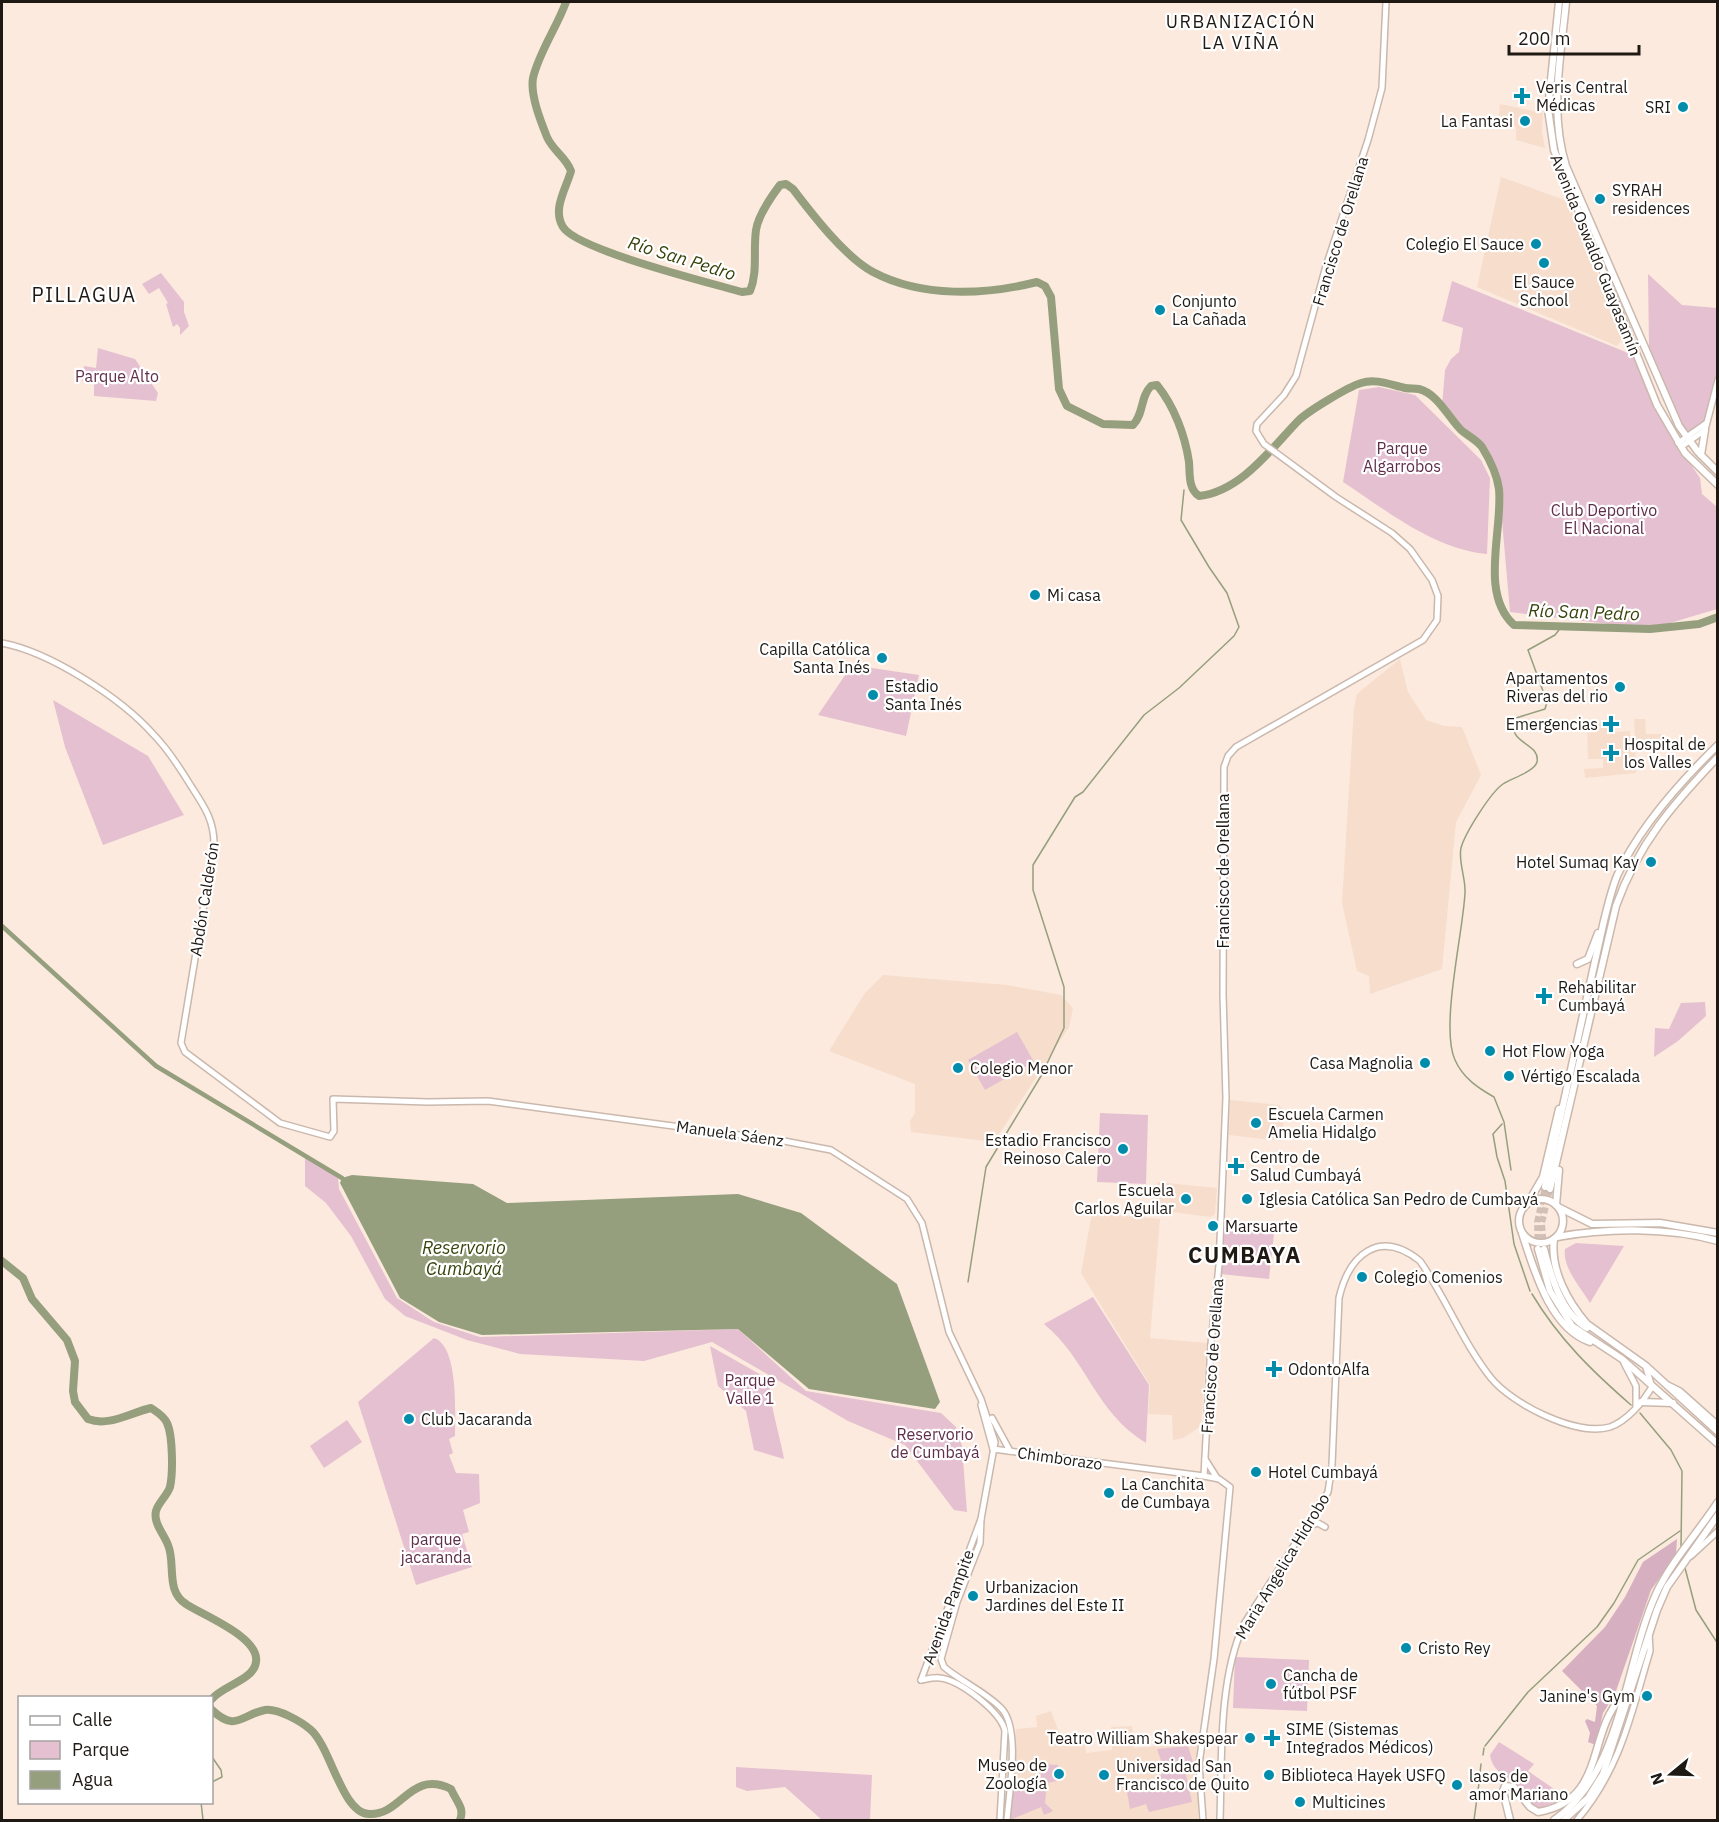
<svg xmlns="http://www.w3.org/2000/svg" width="1719" height="1822" viewBox="0 0 1719 1822" font-family="'IBM Plex Sans',sans-serif">
	<rect width="100%" height="100%" fill="#fceade"/>
	<!-- built -->
	<g fill="#f6ddcc">
		<path d="M1500,104l43,9 -1,19 3,16 -29,-8v-13l-17,-12z"/>
		<path d="M1501,177l66,24 57,136 -7,9 -140,-59z"/>
		<path d="M1400,659l8,33 18,28 18,6 18,1 19,48 -25,47 -14,147 -72,25 -1,-18 -12,-5 -15,-68 12,-195 3,-14z"/>
		<path d="M1634,719h11l1,15h15l1,11 -27,2 1,26 -51,5 -1,-9 19,-1v-9h-15l-1,-36 27,-1v10l16,-1v6h5z"/>
		<path d="M883,975l124,10 54,10 12,13 -4,19 -75,115 -83,-10 -1,-11 5,-8v-29l-86,-33 36,-58z"/>
		<path d="M1230,1100l49,5 6,6 -4,30 -52,-6z"/>
		<path d="M1157,1182l60,6 -2,26 -4,3 -55,-7z"/>
		<path d="M1092,1213l68,6 -10,119 57,5 -6,83 -18,12 -10,2 -1,-25 -24,-1 2,-29 -69,-112z"/>
		<path d="M1051,1711l9,24 1,11 24,-2 1,9 26,-3 -1,-23 21,-1 2,22 64,-6v78h-189l7,-91 21,-2 -1,-11z"/>
	</g>
	<!-- green -->
	<g fill="#e5c0d0">
		<path d="M161,273l23,29v10l5,14 -9,9v-7l-3,-4 -4,3 -7,-23 2,-1 -9,-15 -10,6 -7,-10z"/>
		<path d="M1648,274l34,31 35,3v73l-12,42 -19,14 -37,-89z"/>
		<path d="M1452,281l181,74 34,75 33,48 2,16 15,13v102l-67,20 -140,-17 -11,-126 -7,-22 -12,-20 -20,-15 -18,-23 3,-36 6,-11 8,-7 4,-24 -21,-7z"/>
		<path d="M98,348l37,11 23,34 -2,8 -62,-5v-13l-12,-2 2,-15 12,2z"/>
		<path d="M1379,387l36,8 66,65 9,18 -3,76c-53,-5 -100,-43 -144,-72l16,-92z"/>
		<path d="M852,665l67,10 -13,61 -88,-21z"/>
		<path d="M53,700l95,56 36,59 -81,30 -38,-98z"/>
		<path d="M1705,1002l1,14 -28,25 -24,16 1,-29 14,1 12,-26z"/>
		<path d="M1017,1032l17,30 -49,28 -17,-30z"/>
		<path d="M1100,1113l48,2 -2,69 -49,-2z"/>
		<path d="M305,1158l33,20 1,11 58,109 37,24 46,15 258,-8 68,62 135,22 15,14 6,19 5,66 -13,-2 -49,-65 -57,-24 -136,-79 -68,19 -124,-7 -53,-14 -62,-24 -20,-17 -34,-63 -25,-33 -21,-17z"/>
		<path d="M1225,1228l49,6 -5,45 -49,-5z"/>
		<path d="M1576,1243l48,3 -34,57c-9,-15 -28,-36 -25,-54z"/>
		<path d="M1093,1297l56,88 -3,58c-52,-32 -59,-84 -102,-119z"/>
		<path d="M434,1338c25,8 21,76 21,98l-6,3 4,14 -4,2 7,18 23,1 1,29 -17,7 6,22 -7,2 10,33 -56,18 -58,-183z"/>
		<path d="M710,1346l60,34c-3,15 11,60 14,79l-30,-9 -8,-39 -28,-25z"/>
		<path d="M347,1420l15,22 -38,26 -14,-22z"/>
		<path d="M1235,1657l74,3 -2,51 -74,-3z"/>
		<path d="M1499,1742l35,22 -6,7 39,27 -31,12c-7,-9 -14,-19 -22,-27 -10,-8 -22,-13 -24,-28z"/>
		<path d="M1188,1746l5,16 -29,7 -7,-20z"/>
		<path d="M1041,1764l17,1 -1,16 -10,2 -2,20 8,8 -9,4 -3,-8 -31,13 2,-31 28,2z"/>
		<path d="M1184,1766l8,36 -43,10 -3,-8 -16,5 -3,-17 3,-6 12,-4 2,5 10,5 10,-5 -4,-11 4,-4z"/>
		<path d="M736,1767l136,8 -2,45h-48l-37,-33 -38,4 -11,-4z"/>
	</g>
	<!-- forest -->
	<path fill="#d6b0c1" d="M1677,1539l-1,16 -25,35 -36,104 -12,19 -7,32 -8,-3 2,-9 -5,-12 2,-2 8,3 2,-16 -35,-35 43,-44 20,-30 18,-35z"/>
	<!-- water -->
	<path fill="#959f7d" d="M352,1175l121,9 34,19 231,-9 63,19 96,71 43,118 -5,7 -126,-20 -71,-60 -256,6 -43,-13 -39,-24 -60,-115 2,-5z"/>
	<g fill="none" stroke-linecap="round" stroke-linejoin="round">
		<!-- stream -->
		<g stroke="#959f7d" stroke-width="1.5">
			<path d="M1502,1124l-9,10 4,23 8,24 9,63 16,47"/>
			<path d="M1511,1170l-7,-48 -10,-25c-16,-9 -31,-19 -39,-37 -15,-33 8,-127 10,-167 1,-14 -7,-32 -4,-45 4,-15 30,-56 42,-64 9,-6 31,-12 34,-22 4,-20 -33,-18 -21,-44l29,-9 2,-7 -19,-52 27,-15 7,-9"/>
			<path d="M968,1282l18,-115 55,-91 23,-48v-41l-31,-97v-25l42,-68 8,-5 61,-77 35,-27 55,-52 5,-9 -12,-34 -18,-26 -28,-47 3,-30"/>
			<path d="M1532,1294c27,45 60,77 99,111"/>
			<path d="M1640,1413l31,37 11,21 -1,78"/>
			<path d="M1685,1568l11,42 22,34"/>
			<path d="M212,1710l1,-4"/>
			<path d="M1485,1746l43,-54 69,-65 17,-24 24,-43 42,-29"/>
			<path d="M1483,1755l1,-7"/>
			<path d="M212,1757l9,13 1,7 -10,5"/>
			<path d="M1480,1773l1,-9"/>
			<path d="M201,1802l2,18"/>
			<path d="M1474,1820l6,-44"/>
		</g>
		<!-- canal -->
		<path stroke="#959f7d" stroke-width="4.5" d="M2,926l154,140 186,112"/>
		<!-- river -->
		<g stroke="#959f7d" stroke-width="8">
			<path d="M566,2c-9,25 -27,50 -33,76 -3,17 8,44 14,59 6,14 19,20 24,34 -5,18 -19,38 -8,56 14,23 148,56 179,65l8,-1c8,-19 3,-40 6,-61 2,-14 15,-33 24,-45l6,-1 7,5c19,25 52,68 80,83 49,26 112,23 164,10l8,4 6,11 8,92 8,17 36,18 30,1c11,-11 7,-28 18,-39l6,-1c17,21 28,50 32,77 1,11 -1,27 10,34 42,-5 72,-47 99,-75 10,-10 50,-34 63,-38 15,-5 30,2 44,5 5,1 10,0 14,1 19,5 29,28 42,41 7,6 16,10 21,17 8,13 15,27 17,42 4,42 -20,104 15,136l136,4 49,-5 19,-7"/>
			<path d="M2,1261l21,17 9,21 35,41 8,21 -2,30 2,11 13,17c21,8 41,-6 63,-11 6,4 13,8 16,15 6,13 6,51 3,64 -3,9 -12,16 -14,24 -3,12 8,23 12,34 8,18 -3,46 18,59 16,11 74,33 70,58 -2,18 -34,24 -44,37"/>
			<path d="M212,1710c24,23 30,4 53,0 13,-2 37,12 46,20 20,18 31,83 58,84 33,2 41,-45 82,-25 5,12 14,19 9,31"/>
		</g>
		<!-- primary-tunnel -->
		<g stroke="#d0c0b6" stroke-width="6" stroke-dasharray="6 3" stroke-linecap="butt">
			<path d="M1538,1249l-1,-27 8,-35"/>
			<path d="M1544,1249l-2,-26 8,-34"/>
		</g>
		<defs>
			<g id="secondary">
				<path d="M1678,443l27,-19"/>
				<path d="M1681,447l24,-17 13,-50"/>
				<path d="M2,643c48,9 119,55 151,91 15,15 27,34 38,52 13,20 23,34 23,58l-33,199 4,9 95,71 50,14 4,-6 -1,-32 95,3 60,-1 296,40 47,9 76,49 15,24 27,109 32,67 14,43 -14,77 -1,24 -23,59 -16,57 3,8c18,15 40,24 57,41 20,20 8,85 6,112"/>
				<path d="M1624,1363l12,23v20"/>
				<path d="M1668,1385l12,6 38,34"/>
				<path d="M981,1405l12,44"/>
				<path d="M992,1418l18,33"/>
				<path d="M993,1449l211,27 15,3 11,8 -16,172 -15,105 4,56"/>
				<path d="M1205,1459l12,19"/>
				<path d="M1204,1476l7,-132 8,-79 7,-167 -3,-104 1,-227 4,-11 8,-9 187,-107 14,-20 1,-24 -6,-16 -22,-31 -18,-16 -56,-36 -72,-53 -8,-13 1,-7 27,-29 12,-19 30,-110 42,-126 14,-52 4,-86"/>
				<path d="M1309,1526l9,-3 7,4"/>
				<path d="M1691,1556l27,-25"/>
				<path d="M921,1680c6,-1 13,-3 19,-2 20,2 61,34 65,53l-5,89"/>
				<path d="M921,1680l60,-161"/>
				<path d="M1220,1820c2,-61 -2,-140 24,-196l84,-132 4,-27 7,-167c10,-43 40,-70 81,-37 26,37 43,82 71,117 21,26 86,59 119,49 17,-6 33,-25 42,-40l-6,-19"/>
				<path d="M1577,1820c44,-52 54,-106 73,-169l-1,-18"/>
			</g>
			<g id="primary">
				<path d="M1559,2l-11,107 6,41 103,255 28,48 33,32"/>
				<path d="M1566,2c-5,54 -17,110 0,164l113,260 19,26 20,20"/>
				<path d="M1701,455l4,-25"/>
				<path d="M1577,964l11,-5 10,-26"/>
				<path d="M1545,1187l58,-262c4,-17 8,-34 14,-49 22,-49 63,-94 101,-131"/>
				<path d="M1550,1189l66,-283c22,-62 57,-102 102,-149"/>
				<circle cx="1541" cy="1221" r="22"/>
				<path d="M1529,1201l14,-24 16,-68"/>
				<path d="M1556,1205l3,-35"/>
				<path d="M1558,1207l34,17 68,-1 58,10"/>
				<path d="M1522,1233c12,37 28,95 68,109"/>
				<path d="M1557,1237c50,-9 111,-10 161,4"/>
				<path d="M1554,1239c-4,31 14,63 33,85l59,42 72,66"/>
				<path d="M1538,1249l12,42 22,35 50,33 96,85"/>
				<path d="M1544,1249c7,27 17,64 43,79"/>
				<path d="M1641,1402l32,1"/>
				<path d="M1510,1820l-7,-29 2,-5 9,1 16,20 8,5c68,-11 49,-79 83,-114"/>
				<path d="M1554,1820c68,-46 70,-155 102,-226 14,-31 43,-63 62,-92"/>
				<path d="M1564,1820l24,-22 15,-24 54,-164 10,-23 51,-72"/>
			</g>
		</defs>
		<!-- secondary casing -->
		<use href="#secondary" stroke="#cab8ad" stroke-width="8"/>
		<!-- primary casing -->
		<use href="#primary" stroke="#cab8ad" stroke-width="9"/>
		<!-- secondary -->
		<use href="#secondary" stroke="#fff" stroke-width="5"/>
		<!-- primary -->
		<use href="#primary" stroke="#fff" stroke-width="6"/>
	</g>
	<!-- markers -->
	<g fill="#008caa" stroke="#fff" stroke-width="2">
		<path d="M1519 87h6v6h6v6h-6v6h-6v-6h-6v-6h6z"/>
		<circle cx="1683" cy="107" r="6"/>
		<circle cx="1525" cy="121" r="6"/>
		<circle cx="1600" cy="199" r="6"/>
		<circle cx="1536" cy="244" r="6"/>
		<circle cx="1544" cy="263" r="6"/>
		<circle cx="1160" cy="310" r="6"/>
		<circle cx="1035" cy="595" r="6"/>
		<circle cx="882" cy="658" r="6"/>
		<circle cx="1620" cy="687" r="6"/>
		<circle cx="873" cy="695" r="6"/>
		<path d="M1608 715h6v6h6v6h-6v6h-6v-6h-6v-6h6z"/>
		<path d="M1608 744h6v6h6v6h-6v6h-6v-6h-6v-6h6z"/>
		<circle cx="1651" cy="862" r="6"/>
		<path d="M1541 987h6v6h6v6h-6v6h-6v-6h-6v-6h6z"/>
		<circle cx="1490" cy="1051" r="6"/>
		<circle cx="1425" cy="1063" r="6"/>
		<circle cx="958" cy="1068" r="6"/>
		<circle cx="1509" cy="1076" r="6"/>
		<circle cx="1256" cy="1123" r="6"/>
		<circle cx="1123" cy="1149" r="6"/>
		<path d="M1233 1157h6v6h6v6h-6v6h-6v-6h-6v-6h6z"/>
		<circle cx="1186" cy="1199" r="6"/>
		<circle cx="1247" cy="1199" r="6"/>
		<circle cx="1213" cy="1226" r="6"/>
		<circle cx="1362" cy="1277" r="6"/>
		<path d="M1271 1360h6v6h6v6h-6v6h-6v-6h-6v-6h6z"/>
		<circle cx="409" cy="1419" r="6"/>
		<circle cx="1256" cy="1472" r="6"/>
		<circle cx="1109" cy="1493" r="6"/>
		<circle cx="973" cy="1596" r="6"/>
		<circle cx="1406" cy="1648" r="6"/>
		<circle cx="1271" cy="1684" r="6"/>
		<circle cx="1647" cy="1696" r="6"/>
		<circle cx="1250" cy="1738" r="6"/>
		<path d="M1269 1729h6v6h6v6h-6v6h-6v-6h-6v-6h6z"/>
		<circle cx="1059" cy="1774" r="6"/>
		<circle cx="1104" cy="1775" r="6"/>
		<circle cx="1269" cy="1775" r="6"/>
		<circle cx="1457" cy="1785" r="6"/>
		<circle cx="1300" cy="1802" r="6"/>
	</g>
	<g text-anchor="middle" dominant-baseline="central" stroke-width="4.5" stroke-linejoin="round" paint-order="stroke">
		<!-- poi labels -->
		<g font-size="16" fill="#1f1914" stroke="#fff" text-anchor="start">
			<text x="1536" y="87">Veris Central<tspan x="1536" dy="18">Médicas</tspan></text>
			<text x="1671" y="107" text-anchor="end">SRI</text>
			<text x="1513" y="121" text-anchor="end">La Fantasi</text>
			<text x="1612" y="190">SYRAH<tspan x="1612" dy="18">residences</tspan></text>
			<text x="1524" y="244" text-anchor="end">Colegio El Sauce</text>
			<text x="1544" y="282" text-anchor="middle">El Sauce<tspan x="1544" dy="18">School</tspan></text>
			<text x="1172" y="301">Conjunto<tspan x="1172" dy="18">La Cañada</tspan></text>
			<text x="1047" y="595">Mi casa</text>
			<text x="870" y="649" text-anchor="end">Capilla Católica<tspan x="870" dy="18">Santa Inés</tspan></text>
			<text x="1608" y="678" text-anchor="end">Apartamentos<tspan x="1608" dy="18">Riveras del rio</tspan></text>
			<text x="885" y="686">Estadio<tspan x="885" dy="18">Santa Inés</tspan></text>
			<text x="1598" y="724" text-anchor="end">Emergencias</text>
			<text x="1624" y="744">Hospital de<tspan x="1624" dy="18">los Valles</tspan></text>
			<text x="1639" y="862" text-anchor="end">Hotel Sumaq Kay</text>
			<text x="1558" y="987">Rehabilitar<tspan x="1558" dy="18">Cumbayá</tspan></text>
			<text x="1502" y="1051">Hot Flow Yoga</text>
			<text x="1413" y="1063" text-anchor="end">Casa Magnolia</text>
			<text x="970" y="1068">Colegio Menor</text>
			<text x="1521" y="1076">Vértigo Escalada</text>
			<text x="1268" y="1114">Escuela Carmen<tspan x="1268" dy="18">Amelia Hidalgo</tspan></text>
			<text x="1111" y="1140" text-anchor="end">Estadio Francisco<tspan x="1111" dy="18">Reinoso Calero</tspan></text>
			<text x="1250" y="1157">Centro de<tspan x="1250" dy="18">Salud Cumbayá</tspan></text>
			<text x="1174" y="1190" text-anchor="end">Escuela<tspan x="1174" dy="18">Carlos Aguilar</tspan></text>
			<text x="1259" y="1199">Iglesia Católica San Pedro de Cumbayá</text>
			<text x="1225" y="1226">Marsuarte</text>
			<text x="1374" y="1277">Colegio Comenios</text>
			<text x="1288" y="1369">OdontoAlfa</text>
			<text x="421" y="1419">Club Jacaranda</text>
			<text x="1268" y="1472">Hotel Cumbayá</text>
			<text x="1121" y="1484">La Canchita<tspan x="1121" dy="18">de Cumbaya</tspan></text>
			<text x="985" y="1587">Urbanizacion<tspan x="985" dy="18">Jardines del Este II</tspan></text>
			<text x="1418" y="1648">Cristo Rey</text>
			<text x="1283" y="1675">Cancha de<tspan x="1283" dy="18">fútbol PSF</tspan></text>
			<text x="1635" y="1696" text-anchor="end">Janine's Gym</text>
			<text x="1286" y="1729">SIME (Sistemas<tspan x="1286" dy="18">Integrados Médicos)</tspan></text>
			<text x="1238" y="1738" text-anchor="end">Teatro William Shakespear</text>
			<text x="1047" y="1765" text-anchor="end">Museo de<tspan x="1047" dy="18">Zoología</tspan></text>
			<text x="1116" y="1766">Universidad San<tspan x="1116" dy="18">Francisco de Quito</tspan></text>
			<text x="1281" y="1775">Biblioteca Hayek USFQ</text>
			<text x="1469" y="1776">lasos de<tspan x="1469" dy="18">amor Mariano</tspan></text>
			<text x="1312" y="1802">Multicines</text>
		</g>
		<!-- street labels -->
		<g font-size="16" fill="#1f1914" stroke="#fff">
			<text transform="translate(1340 231) rotate(-73)">Francisco de Orellana</text>
			<text transform="translate(1596 255) rotate(68)">Avenida Oswaldo Guayasamín</text>
			<text transform="translate(1223 871) rotate(-90)">Francisco de Orellana</text>
			<text transform="translate(204 899) rotate(-81)">Abdón Calderón</text>
			<text transform="translate(730 1133) rotate(8)">Manuela Sáenz</text>
			<text transform="translate(1212 1356) rotate(-86)">Francisco de Orellana</text>
			<text transform="translate(1060 1458) rotate(8)">Chimborazo</text>
			<text transform="translate(1282 1566) rotate(-59)">Maria Angelica Hidrobo</text>
			<text transform="translate(948 1607) rotate(-70)">Avenida Pampite</text>
		</g>
		<!-- park labels -->
		<g font-size="16" fill="#5f2e47" stroke="#fff">
			<text x="117" y="376">Parque Alto</text>
			<text x="1402" y="448">Parque<tspan x="1402" dy="18">Algarrobos</tspan></text>
			<text x="1604" y="510">Club Deportivo<tspan x="1604" dy="18">El Nacional</tspan></text>
			<text x="750" y="1380">Parque<tspan x="750" dy="18">Valle 1</tspan></text>
			<text x="935" y="1434">Reservorio<tspan x="935" dy="18">de Cumbayá</tspan></text>
			<text x="436" y="1539">parque<tspan x="436" dy="18">jacaranda</tspan></text>
		</g>
		<!-- neighbourhood labels -->
		<g font-size="18" letter-spacing="1.5" fill="#1f1914" stroke="#fff">
			<text x="1241" y="21">URBANIZACIÓN<tspan x="1241" dy="21">LA VIÑA</tspan></text>
		</g>
		<!-- water labels -->
		<g font-size="18" font-style="italic" fill="#37430a" stroke="#fff">
			<text transform="translate(682 258) rotate(17)">Río San Pedro</text>
			<text transform="translate(1584 612) rotate(2)">Río San Pedro</text>
			<text x="464" y="1247">Reservorio<tspan x="464" dy="21">Cumbayá</tspan></text>
		</g>
		<!-- quarter labels -->
		<g font-size="20" letter-spacing="1.5" fill="#1f1914" stroke="#fff">
			<text x="84" y="294">PILLAGUA</text>
		</g>
		<!-- district labels -->
		<g font-size="22" font-weight="bold" letter-spacing="1.5" fill="#1f1914" stroke="#fff">
			<text x="1245" y="1254">CUMBAYA</text>
		</g>
	</g>
	<!-- border -->
	<rect width="1719" height="1822" fill="none" stroke="#1f1914" stroke-width="6"/>
	<!-- legend -->
	<rect x="18" y="1696" width="195" height="108" fill="#ffffff" stroke="#a5a3a1" stroke-width="1.5"/>
	<rect x="30" y="1716" width="30" height="9" fill="#ffffff" stroke="#a5a3a1" stroke-width="1.5"/>
	<text x="72" y="1726" font-size="18" fill="#1f1914">Calle</text>
	<rect x="30" y="1741" width="30" height="18" fill="#e5c0d0" stroke="#a5a3a1" stroke-width="1.5"/>
	<text x="72" y="1756" font-size="18" fill="#1f1914">Parque</text>
	<rect x="30" y="1771" width="30" height="18" fill="#959f7d" stroke="#a5a3a1" stroke-width="1.5"/>
	<text x="72" y="1786" font-size="18" fill="#1f1914">Agua</text>
	<!-- north arrow -->
	<g transform="translate(1671 1774) rotate(251)" stroke="#ffffff" stroke-width="4.5" paint-order="stroke">
	<path d="M0-4.5L10 22L0 15L-10 22Z" fill="#1f1914"/>
	<text y="-9" font-size="16" font-weight="bold" text-anchor="middle" fill="#1f1914">N</text>
	</g>
	<!-- scale -->
	<path d="M1509 45v9h130v-9" fill="none" stroke="#1f1914" stroke-width="3"/>
	<text x="1518" y="45" font-size="18" fill="#1f1914" stroke="#ffffff" stroke-width="4.5" paint-order="stroke">200 m</text>
</svg>
